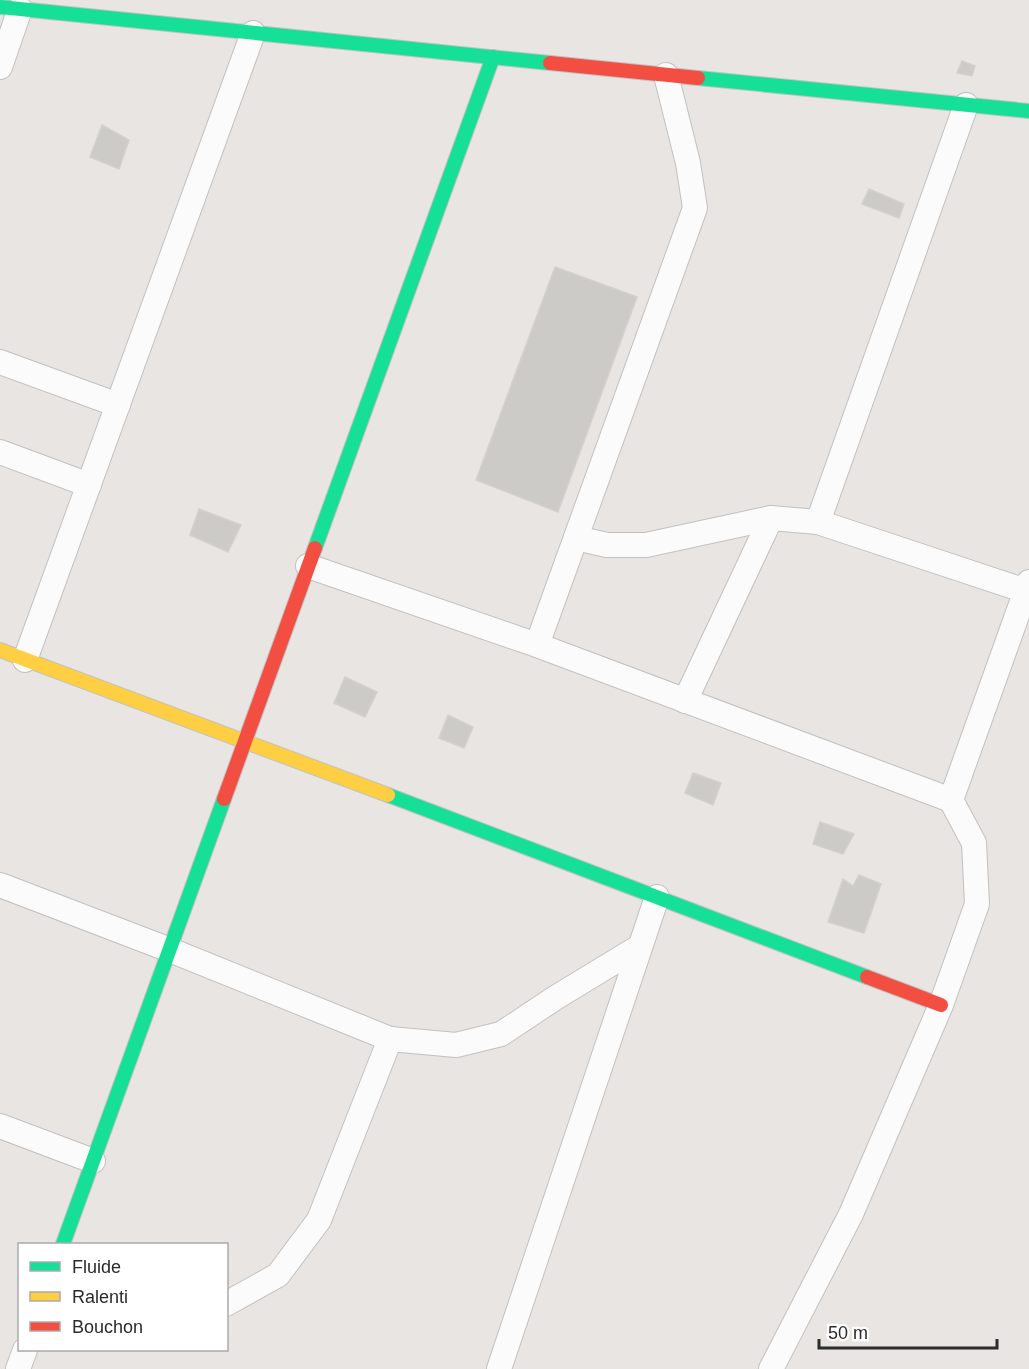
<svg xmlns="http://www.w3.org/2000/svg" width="1029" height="1369" viewBox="0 0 1029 1369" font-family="Arial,sans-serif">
	<rect width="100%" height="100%" fill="#e8e5e2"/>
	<!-- building -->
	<g fill="#cdcbc8" stroke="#d3d1cd" stroke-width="1.5">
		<path d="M962,61l13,5 -3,10 -15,-3z"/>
		<path d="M102,125l27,15 -10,29 -29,-12z"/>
		<path d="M869,189l35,15 -5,14 -37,-14z"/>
		<path d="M555,267l82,30 -79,215 -82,-32z"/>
		<path d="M199,509l42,16 -13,27 -38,-17z"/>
		<path d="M345,677l32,15 -12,25 -31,-14z"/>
		<path d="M448,715l25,12 -9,21 -25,-10z"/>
		<path d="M693,773l28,10 -8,22 -28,-12z"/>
		<path d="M820,822l34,12 -11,20 -30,-10z"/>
		<path d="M859,875l22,9 -17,49 -36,-11 15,-43 10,7z"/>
	</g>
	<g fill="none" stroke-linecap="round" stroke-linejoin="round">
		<defs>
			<g id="street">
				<path d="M0,67l20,-58"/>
				<path d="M0,362l118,43"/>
				<path d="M0,452l89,33"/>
				<path d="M818,522l148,-417"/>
				<path d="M576,538l31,7h39l125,-27 47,4 208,69"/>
				<path d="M308,566l229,79 414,155"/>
				<path d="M537,645l158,-437 -7,-45 -22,-88"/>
				<path d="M25,660l228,-627"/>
				<path d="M685,701l86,-183"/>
				<path d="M0,885l170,65 220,89 66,6 45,-11 54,-36 84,-51"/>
				<path d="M0,1126l93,35"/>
				<path d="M226,1304l52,-29 41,-55 71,-181"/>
				<path d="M18,1369l7,-19"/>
				<path d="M499,1369l158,-472"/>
				<path d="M771,1369l80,-155 90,-209 36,-101 -3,-61 -23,-43 78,-218"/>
			</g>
			<g id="fast">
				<path d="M0,7l550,56"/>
				<path d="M698,78l331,33"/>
				<path d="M315,548l178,-491"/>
				<path d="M388,795l479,182"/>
				<path d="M63,1244l161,-445"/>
			</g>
			<path id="slow" d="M0,650l388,145"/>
			<g id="jam">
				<path d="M550,63l148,15"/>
				<path d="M224,799l91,-251"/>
				<path d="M867,977l74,28"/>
			</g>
		</defs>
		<!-- street casing -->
		<use href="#street" stroke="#c2c1c1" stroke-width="26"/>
		<!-- fast casing -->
		<use href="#fast" stroke="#c2c1c1" stroke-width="16"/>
		<!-- slow casing -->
		<use href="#slow" stroke="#c2c1c1" stroke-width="16"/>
		<!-- jam casing -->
		<use href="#jam" stroke="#c2c1c1" stroke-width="16"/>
		<!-- street -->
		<use href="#street" stroke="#fcfbfb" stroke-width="24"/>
		<!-- fast -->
		<use href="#fast" stroke="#16e098" stroke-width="14"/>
		<!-- slow -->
		<use href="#slow" stroke="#ffcf43" stroke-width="14"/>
		<!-- jam -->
		<use href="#jam" stroke="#f24e42" stroke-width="14"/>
	</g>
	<!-- legend -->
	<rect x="18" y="1243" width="210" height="108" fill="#ffffff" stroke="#aaaaaa" stroke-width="1.5"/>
	<rect x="30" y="1262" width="30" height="9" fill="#16e098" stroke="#aaaaaa" stroke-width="1.5"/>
	<text x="72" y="1273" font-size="18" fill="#2b2b2b">Fluide</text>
	<rect x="30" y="1292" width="30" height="9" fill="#ffcf43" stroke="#aaaaaa" stroke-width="1.5"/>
	<text x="72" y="1303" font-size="18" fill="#2b2b2b">Ralenti</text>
	<rect x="30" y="1322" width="30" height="9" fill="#f24e42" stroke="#aaaaaa" stroke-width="1.5"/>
	<text x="72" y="1333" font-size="18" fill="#2b2b2b">Bouchon</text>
	<!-- scale -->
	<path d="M819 1339v9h178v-9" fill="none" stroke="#2b2b2b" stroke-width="3"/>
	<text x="828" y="1339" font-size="18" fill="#2b2b2b" stroke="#ffffff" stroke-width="4.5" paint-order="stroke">50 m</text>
</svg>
